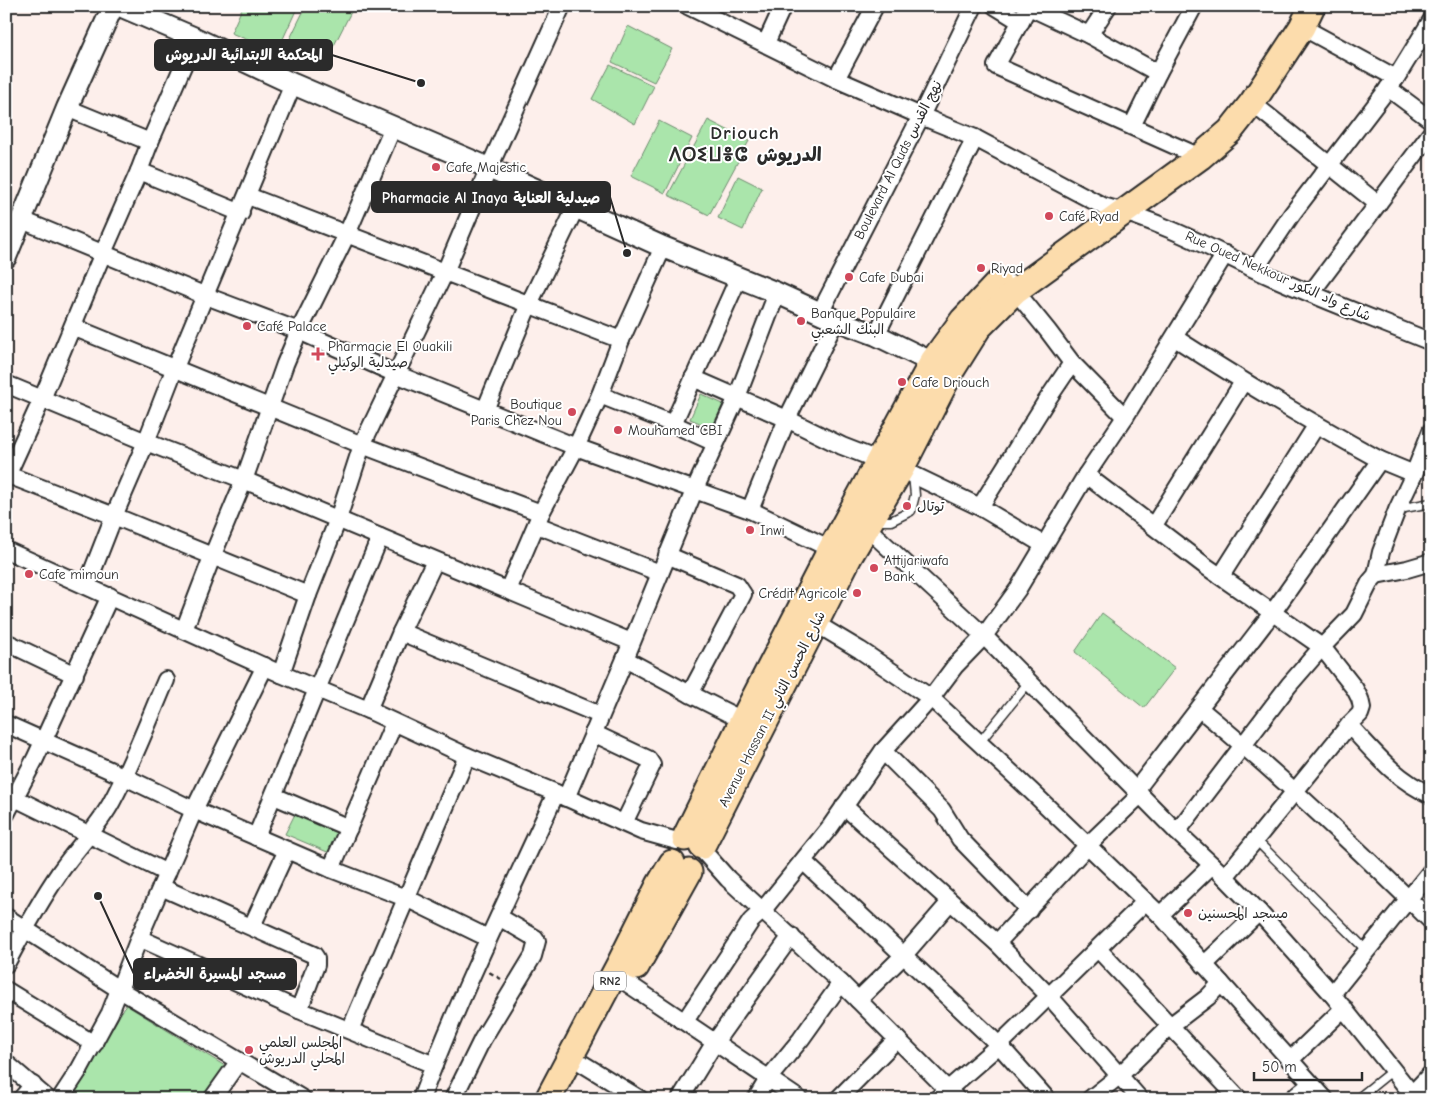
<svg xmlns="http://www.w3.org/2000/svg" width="1437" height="1105" viewBox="0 0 1437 1105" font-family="'Comic Neue','Playpen Sans Arabic','Noto Sans Tifinagh',sans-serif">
	<rect width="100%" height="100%" fill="#fdefeb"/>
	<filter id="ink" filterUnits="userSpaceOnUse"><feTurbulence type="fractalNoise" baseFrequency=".02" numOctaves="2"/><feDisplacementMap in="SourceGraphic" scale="10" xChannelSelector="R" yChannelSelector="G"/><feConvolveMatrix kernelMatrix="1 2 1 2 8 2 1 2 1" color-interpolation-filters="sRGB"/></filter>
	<g filter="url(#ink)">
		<!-- green -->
		<g fill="#aae5ab" stroke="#6a886b">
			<path d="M243,6h55l-21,46 -46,-19z"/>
			<path d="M306,6h48l-33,65 -39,-16z"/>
			<path d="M628,26l44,23 -18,33 -42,-20z"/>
			<path d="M610,65l44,21 -19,38 -43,-25z"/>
			<path d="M708,120l41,21 -40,74 -41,-20z"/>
			<path d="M659,121l33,17 -27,55 -34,-17z"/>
			<path d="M738,176l24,12 -19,42 -25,-12z"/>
			<path d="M701,394l22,10 -11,24 -22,-9z"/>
			<path d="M1102,613l73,55 -31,40 -69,-56z"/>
			<path d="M296,812l46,19 -10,23 -47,-20z"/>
			<path d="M126,1005l99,61 -24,33h-131z"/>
		</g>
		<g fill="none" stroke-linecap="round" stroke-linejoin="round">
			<defs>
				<g id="service">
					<path d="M1399,509l32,-6"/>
					<path d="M877,521h14l20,-10 4,-16 -2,-20"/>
					<path d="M979,743l50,-61"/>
					<path d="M1256,840l110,110"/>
					<path d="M1357,1099l36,-29"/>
				</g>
				<g id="minor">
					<path d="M688,6l148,73 85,37 54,22 128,68c54,14 102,39 151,63 58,27 118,49 177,73"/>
					<path d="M995,6l26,16"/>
					<path d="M1029,6l-33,60 204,91"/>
					<path d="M1029,7l60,28 69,38"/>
					<path d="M1302,27l94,51"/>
					<path d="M1089,35l19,-29"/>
					<path d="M766,43l17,-37"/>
					<path d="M836,79l39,-73"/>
					<path d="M1388,88l43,32"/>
					<path d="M1252,103l126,101"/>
					<path d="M67,108l83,34"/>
					<path d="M1132,126l26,-53 36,-67"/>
					<path d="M139,171l102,42"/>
					<path d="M248,196l373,144"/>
					<path d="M22,220l184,76 93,35 97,43 180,73 174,63 89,43"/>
					<path d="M1255,269l37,-55 104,-136 35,-57"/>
					<path d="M1009,283l39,48 24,32 53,54"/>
					<path d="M1311,293l120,-160"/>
					<path d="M820,313l101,-197 53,-110"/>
					<path d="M73,327l289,118 179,68"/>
					<path d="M876,335l99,-197"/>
					<path d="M1175,338c67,43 135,84 205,122"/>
					<path d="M693,378l94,41 55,27 59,23 79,38 64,38"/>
					<path d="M6,384l140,58 98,38 387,162"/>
					<path d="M600,395l73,29 42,19"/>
					<path d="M485,410l44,-106 47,-97"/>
					<path d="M673,424l65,-145"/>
					<path d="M8,475l106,41 194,79"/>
					<path d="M1086,475l118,90 118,82 33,42 5,10 2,9 -2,6 -11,11 -124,152"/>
					<path d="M6,478l36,-79 61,-146 36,-82 11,-29 45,-104"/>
					<path d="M980,507l65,-104 27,-40"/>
					<path d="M750,510l37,-91 49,-99"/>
					<path d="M537,525l123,48"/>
					<path d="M1154,525l89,-143"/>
					<path d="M866,527l118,109 193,196 48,45 34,35 73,82 84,105"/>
					<path d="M6,550l275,124 87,36 99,46 89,37 85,38 36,10"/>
					<path d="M667,555l70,30 6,9 -53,100"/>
					<path d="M1376,575l31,-6 24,-7"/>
					<path d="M1221,576l95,-150"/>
					<path d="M87,585l27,-69 32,-74 28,-72 119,-286"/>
					<path d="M508,590l33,-77 35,-66 24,-52 21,-55 42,-93"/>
					<path d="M815,623l45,27 71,48 99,92 130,125 165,184"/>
					<path d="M184,630l28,-73 32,-77 41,-116 14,-33 48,-97 46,-107"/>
					<path d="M401,632l199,83"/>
					<path d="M6,642l69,33"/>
					<path d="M625,659l65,35 62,31"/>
					<path d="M281,674l27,-79 30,-76 24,-74 83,-173 44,-104 73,-162"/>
					<path d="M1200,709c80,66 157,139 231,212"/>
					<path d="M368,710l33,-78 34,-71"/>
					<path d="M6,724l119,53 69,33 137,59 77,30 80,39"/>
					<path d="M1349,725c25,27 47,55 82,70"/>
					<path d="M593,733l55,26 4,6 -28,58"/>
					<path d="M883,751l59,59 18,29 69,71"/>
					<path d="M1136,790l137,-178 107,-152 34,14"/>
					<path d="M274,796l75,32"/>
					<path d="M15,798l152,75"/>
					<path d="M566,798l59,-139 69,-168 43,-94 40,-104"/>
					<path d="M844,806l153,137 53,54 90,102"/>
					<path d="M6,814l29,-55 75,-163"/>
					<path d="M1177,832l112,-147 33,-38 32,-33 16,-32 6,-7 5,-23 16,-42 17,-36 17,-43"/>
					<path d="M256,837l124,-300"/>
					<path d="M704,852l24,27 113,104 116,116"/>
					<path d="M803,861l196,184 48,54"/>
					<path d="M331,869l63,-146"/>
					<path d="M161,887l153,68 2,3v7l-17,45"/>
					<path d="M1160,915l52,-50"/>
					<path d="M6,917l114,73 183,109"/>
					<path d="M252,926l35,-76"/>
					<path d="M139,938l160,72 135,55"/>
					<path d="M997,943l91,-98 53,-51"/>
					<path d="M1098,949l141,150"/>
					<path d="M6,964c17,-32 34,-63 54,-92 16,-23 36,-43 50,-67 22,-40 38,-83 56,-125"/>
					<path d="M1204,965l55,-53"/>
					<path d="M627,983l172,116"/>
					<path d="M6,990l88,54"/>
					<path d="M1332,994l99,-123"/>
					<path d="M858,1000l46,-45 46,-53"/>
					<path d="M685,1021l66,-100 12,-11 67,-83 53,-76 48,-53 24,-32 29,-30 34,-47 68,-114 39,-58 100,-163"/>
					<path d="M350,1030l117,-274"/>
					<path d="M1290,1060l54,-52"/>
					<path d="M6,1063l42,36"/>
					<path d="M583,1064l57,35"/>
					<path d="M1412,1094l19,-20"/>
					<path d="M21,1099l12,-14"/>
					<path d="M60,1099l19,-29 31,-57 29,-75 55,-128 71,-144"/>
					<path d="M212,1099l27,-38"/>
					<path d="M421,1099c39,-105 89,-205 135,-306"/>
					<path d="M453,1099l29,-59 51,-84 4,-15 -2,-3 -36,-21"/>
					<path d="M680,1099l35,-57 76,-106"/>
					<path d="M756,1099l12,-20 33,-40 40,-56"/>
					<path d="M838,1099l59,-60"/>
					<path d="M937,1099l62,-54 147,-144"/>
					<path d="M1090,1099l29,-23 51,-50 38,-29 13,-14"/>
					<path d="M1292,1099l19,-15"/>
				</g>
				<g id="tertiary">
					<path d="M120,6l75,32 98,46 196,84 174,79 114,46 59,27 40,15 68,33"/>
					<path d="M6,257l61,-149 46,-102"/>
				</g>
				<g id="primary">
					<path d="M685,838l58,-118 88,-171 102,-188 30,-41 35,-37"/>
					<path d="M702,846l147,-289 52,-88 50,-98 27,-43 37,-37 185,-134 30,-26 22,-28 50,-76 10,-21"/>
					<path d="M636,967l53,-95"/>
					<path d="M548,1099l72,-136 39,-78 13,-22"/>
				</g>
			</defs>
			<!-- service casing -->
			<use href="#service" stroke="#2b2b2b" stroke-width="11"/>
			<!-- minor casing -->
			<use href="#minor" stroke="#2b2b2b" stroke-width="20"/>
			<!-- tertiary casing -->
			<use href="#tertiary" stroke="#2b2b2b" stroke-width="24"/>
			<!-- primary casing -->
			<use href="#primary" stroke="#2b2b2b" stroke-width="29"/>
			<!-- path -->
			<path stroke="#2b2b2b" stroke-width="2.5" stroke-dasharray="5 4" stroke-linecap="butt" d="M489,972l12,7"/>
			<!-- service -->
			<use href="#service" stroke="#fff" stroke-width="8"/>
			<!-- minor -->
			<use href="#minor" stroke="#fff" stroke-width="16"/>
			<!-- tertiary -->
			<use href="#tertiary" stroke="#fff" stroke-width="20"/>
			<!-- primary -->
			<use href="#primary" stroke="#fcdcac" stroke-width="25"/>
		</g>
	</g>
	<!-- markers -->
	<g fill="#d1495b" stroke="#fff" stroke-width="2">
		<circle cx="436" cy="167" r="5"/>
		<circle cx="1049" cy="216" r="5"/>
		<circle cx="981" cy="268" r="5"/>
		<circle cx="849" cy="277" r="5"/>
		<circle cx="801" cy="321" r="5"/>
		<circle cx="247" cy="326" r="5"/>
		<path d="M315.5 346.5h5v5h5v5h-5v5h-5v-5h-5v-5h5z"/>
		<circle cx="902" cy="382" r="5"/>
		<circle cx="572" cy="412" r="5"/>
		<circle cx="618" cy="430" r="5"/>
		<circle cx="907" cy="506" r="5"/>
		<circle cx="750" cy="530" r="5"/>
		<circle cx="874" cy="568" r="5"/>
		<circle cx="29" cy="574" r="5"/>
		<circle cx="857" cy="593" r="5"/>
		<circle cx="1188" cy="913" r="5"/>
		<circle cx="249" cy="1050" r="5"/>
	</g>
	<g text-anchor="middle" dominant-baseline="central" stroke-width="4" stroke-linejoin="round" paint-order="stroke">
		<!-- shield labels -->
		<rect fill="#fff" stroke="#6b6b6b" stroke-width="1" x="594" y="971.5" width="32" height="19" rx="4"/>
		<g font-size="12" font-weight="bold" fill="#2b2b2b">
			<text x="610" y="981">RN2</text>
		</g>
		<!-- street labels -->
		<g font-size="14" fill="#2b2b2b" stroke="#fff">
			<text transform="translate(898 160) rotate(-63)">Boulevard Al Quds نهج القدس</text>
			<text transform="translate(1278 276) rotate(24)">Rue Oued Nekkour شارع واد النکور</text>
			<text transform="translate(772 709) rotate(-63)">Avenue Hassan II شارع الحسن الثاني</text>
		</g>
		<!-- poi labels -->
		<g font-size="14" fill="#2b2b2b" stroke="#fff" text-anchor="start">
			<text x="446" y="167">Cafe Majestic</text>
			<text x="1059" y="216">Café Ryad</text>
			<text x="991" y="268">Riyad</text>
			<text x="859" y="277">Cafe Dubai</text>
			<text x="811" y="313">Banque Populaire<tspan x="811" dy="16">البنك الشعبي</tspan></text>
			<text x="257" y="326">Café Palace</text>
			<text x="328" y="346">Pharmacie El Ouakili<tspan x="328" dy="16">صيدلية الوكيلي</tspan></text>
			<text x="912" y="382">Cafe Driouch</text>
			<text x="562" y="404" text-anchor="end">Boutique<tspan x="562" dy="16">Paris Chez Nou</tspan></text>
			<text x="628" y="430">Mouhamed CBI</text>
			<text x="917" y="506">توتال</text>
			<text x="760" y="530">Inwi</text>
			<text x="884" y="560">Attijariwafa<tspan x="884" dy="16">Bank</tspan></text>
			<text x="39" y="574">Cafe mimoun</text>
			<text x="847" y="593" text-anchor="end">Crédit Agricole</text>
			<text x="1198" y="913">مسجد المحسنين</text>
			<text x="259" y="1042">المجلس العلمي<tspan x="259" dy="16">المحلي الدريوش</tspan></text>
		</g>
		<!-- district labels -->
		<g font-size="19" font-weight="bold" letter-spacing="1" fill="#2b2b2b" stroke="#fff">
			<text x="745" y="133">Driouch<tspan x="745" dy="22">ⴷⵔⵉⵡⴻⵛ الدريوش</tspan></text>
		</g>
	</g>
	<!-- callouts -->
	<path fill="none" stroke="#2b2b2b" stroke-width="2" d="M421 83L332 55M627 253L610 197M98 896L134 974"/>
	<g fill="#2b2b2b" stroke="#fff" stroke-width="2">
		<circle cx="421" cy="83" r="5"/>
		<circle cx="627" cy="253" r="5"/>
		<circle cx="98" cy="896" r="5"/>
	</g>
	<g fill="#2b2b2b" stroke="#2b2b2b" stroke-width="2">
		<rect x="155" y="40" width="177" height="30" rx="5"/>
		<rect x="372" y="182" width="238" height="30" rx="5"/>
		<rect x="134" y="959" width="162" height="30" rx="5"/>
	</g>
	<g font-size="15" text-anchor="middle" font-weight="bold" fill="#fff">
		<text x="244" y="60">المحكمة الابتدائية الدريوش</text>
		<text x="491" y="203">Pharmacie Al Inaya صيدلية العناية</text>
		<text x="215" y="979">مسجد المسيرة الخضراء</text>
	</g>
	<!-- margin -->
	<rect width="1437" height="1105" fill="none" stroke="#fff" stroke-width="25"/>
	<rect x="12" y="12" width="1412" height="1080" fill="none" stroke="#2b2b2b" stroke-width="2" filter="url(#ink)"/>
	<!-- scale -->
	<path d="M1254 1072v8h108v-8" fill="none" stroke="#2b2b2b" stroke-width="2.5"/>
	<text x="1262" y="1072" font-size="15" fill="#2b2b2b" stroke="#ffffff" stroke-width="4" paint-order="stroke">50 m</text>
</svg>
